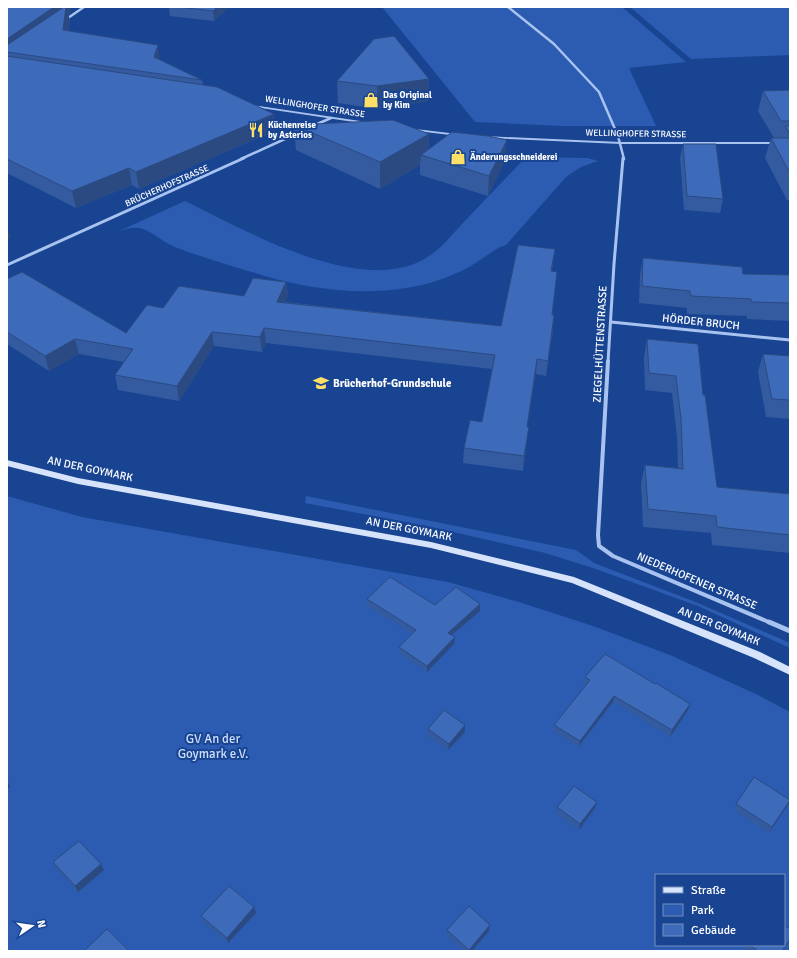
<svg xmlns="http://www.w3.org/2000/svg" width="797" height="958" viewBox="0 0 797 958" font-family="Signika,sans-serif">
	<rect width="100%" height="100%" fill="#184492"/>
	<!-- green -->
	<g fill="#2b5cb1" fill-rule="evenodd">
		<path d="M382,7h240l64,55 -57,6 27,58h-94l-87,-4z"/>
		<path d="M630,7h160v48l-99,4z"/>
		<path d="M526,157l62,1 10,3 -17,6 -15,10 -60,68c-11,3 -17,10 -26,15 -11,8 -23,13 -35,18 -59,22 -131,14 -190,-5 -27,-8 -54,-16 -80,-26 -12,-5 -21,-14 -32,-18 -8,-3 -16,0 -24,2l66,-30c60,29 180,99 244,55 13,-8 23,-22 34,-33 21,-22 42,-44 63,-66z"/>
		<path d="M7,496l75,21 366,65 71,20 74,24 77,29 88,40 32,17v239h-783zM656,875h128v70h-128z"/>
		<path d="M306,496l270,54 18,13 104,40 92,40v5l-92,-42 -105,-38 -48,-15 -118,-27 -122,-23z"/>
	</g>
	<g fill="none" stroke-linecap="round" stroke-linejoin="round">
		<!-- minor-far3 -->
		<g stroke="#a8c3f0" stroke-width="2.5">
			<path d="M508,7l46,37 45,48 19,44 6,23"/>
			<path d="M65,20l19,-13"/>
			<path d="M315,125l16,-7"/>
			<path d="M241,159l57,-26"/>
		</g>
		<!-- minor-far2 -->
		<g stroke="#a8c3f0" stroke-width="3">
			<path d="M7,265l237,-107"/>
			<path d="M611,322l179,18"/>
			<path d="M608,362l6,-98 9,-106"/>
		</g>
		<!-- minor-far1 -->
		<path stroke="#a8c3f0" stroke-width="4" d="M608,361l-10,174 1,11 14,10 158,67"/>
		<!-- minor -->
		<path stroke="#a8c3f0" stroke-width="5" d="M769,622l21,9"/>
		<!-- tertiary -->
		<g fill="#a8c3f0" fill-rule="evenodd">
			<path d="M246,104l121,18 2,1 -2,1 -119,-18h-2z"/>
			<path d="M407,128l51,6 2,1 -2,1 -49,-6 -2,-1z"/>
			<path d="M484,136l137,6h169v2h-169l-135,-6h-2z"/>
		</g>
		<!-- secondary -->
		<path fill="#d6e3fb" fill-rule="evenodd" d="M7,460l71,18 353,64 143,35 186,75 30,15v8l-36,-17 -182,-75 -141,-35 -353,-64 -71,-18z"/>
	</g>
	<!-- wall -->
	<g fill="#345b9f">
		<path d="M7,7l64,6 -3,1 2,6 -2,11 92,29 42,20 1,5 71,29 1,17 -136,58 -7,-4 -56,23 -69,-35z"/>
		<path d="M169,7h60l-15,14 -44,-5z"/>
		<path d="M429,79l-1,22 -50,8 -40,-6 -1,-22z"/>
		<path d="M790,90v110h-3l-22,-42 6,-20h3l-16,-27 5,-20z"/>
		<path d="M294,125l135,9v15l76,11 -17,36 -68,-21v-10l-40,24 -84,-39z"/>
		<path d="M683,144l40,55 -3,14 -36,-3 -4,-52z"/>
		<path d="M555,249l-3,22v44l1,15 -7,46 -10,-2 -9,53v15l-4,29 -60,-8 1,-15 18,-26 10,-53 -226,-26 -4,9 -48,-6 -35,55 -61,-11 -3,-15 9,-13 -45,-8 -30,17 -42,-27v-65l119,54 37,-25 81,-12 42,-14 2,14 -3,6 216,24z"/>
		<path d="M643,258l100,16 47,1v46l-43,-2v-3l-60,-2v-6l-48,-5 1,-28z"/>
		<path d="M647,339l56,56 14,92 73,7v59l-78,-8 -1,-12 -68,-6 -2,-44 4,-18 33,3 -1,-31 -5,-44 -27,-3 -1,-33z"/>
		<path d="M763,354l27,2v63l-24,-2 -8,-45z"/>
		<path d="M367,599l68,6 45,6 -28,24 2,9 -27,28 -28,-19v-6l13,-13 -45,-28z"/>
		<path d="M585,677l103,33 -18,27 -57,-35 -35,45 -25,-16 1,-6 32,-40 -3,-1z"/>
		<path d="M465,725v7l-17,18 -21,-14 1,-7z"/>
		<path d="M790,800l-3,6 -18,27 -35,-23 2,-6z"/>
		<path d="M597,802l-2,6 -16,22 -23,-16 1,-7z"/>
		<path d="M53,862l48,2 3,6 -26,22 -22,-24z"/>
		<path d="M256,913l-28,30 -25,-21 -2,-6z"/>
		<path d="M790,929v11l-7,11h-36l-4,-3 1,-3h40z"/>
		<path d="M447,930l42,1 -17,20h-9l-16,-15z"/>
	</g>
	<!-- shaded-wall -->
	<g fill="#2b4a82">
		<path d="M54,7h17v6l-3,1 2,6 -4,26 -59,6v-13z"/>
		<path d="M217,7h12l-15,14 -1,-10z"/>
		<path d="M158,45l2,16 -6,-4z"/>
		<path d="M429,79l-1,22 -50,8 -1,-23z"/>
		<path d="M274,114l1,17 -136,58 -3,-17z"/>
		<path d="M429,134v24l-8,-3 -1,10 -40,24v-27z"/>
		<path d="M507,140l-2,20 -17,36 1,-20z"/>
		<path d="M129,168l3,17 -56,23 -4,-17z"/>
		<path d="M7,228h1l3,10 -4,1z"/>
		<path d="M286,282l2,14 -9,20 -2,-14z"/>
		<path d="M554,315l-1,15 -7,46 2,-15z"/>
		<path d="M264,328l2,15 -4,9 -2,-15z"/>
		<path d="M212,332l2,14 -35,55 -2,-15z"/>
		<path d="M75,339l4,15 -30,17 -4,-15z"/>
		<path d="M537,359l-1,15 -11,68 2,-15z"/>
		<path d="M529,427l-2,15 -4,29 1,-15z"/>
		<path d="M480,604v7l-33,28 1,-6z"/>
		<path d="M455,637l-1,7 -27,28v-6z"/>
		<path d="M614,696l-1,6 -35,45 2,-6z"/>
		<path d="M690,704l-2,6 -18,27 2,-7z"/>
		<path d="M465,725v7l-17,18 1,-6z"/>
		<path d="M7,780l3,7 -3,2z"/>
		<path d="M790,800l-3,6 -18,27 3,-6z"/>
		<path d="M597,802l-2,6 -16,22 1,-6z"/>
		<path d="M101,864l3,6 -26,22 -3,-6z"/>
		<path d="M254,907l2,6 -28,30 -1,-5z"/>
		<path d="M490,925l-1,6 -17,20h-3v-1z"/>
	</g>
	<!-- building -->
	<g fill="#3d6ab9" stroke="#2b4a82">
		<path d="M7,7h47l-47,32z"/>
		<path d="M64,7h2l-3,23 95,15 -4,12 48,23 -195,-28v-7z"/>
		<path d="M178,7h39l-4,4z"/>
		<path d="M394,36l35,43 -52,7 -40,-5 37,-42z"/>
		<path d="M7,56l210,31 57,27 -138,58 -7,-4 -57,23 -65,-32z"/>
		<path d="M790,90v31h-9l-18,-30z"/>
		<path d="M393,120l36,14 -49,28 -86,-37z"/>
		<path d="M785,126h5v8z"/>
		<path d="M452,132l36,4 19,4 -18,36 -68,-21z"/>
		<path d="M771,138h19v35z"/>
		<path d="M683,144h33l7,55 -36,-3z"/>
		<path d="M518,245l37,4 -4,22 6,1 -5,43h2l-6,46 -11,-2 -10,68h2l-5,29 -60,-8 6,-28 12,2 13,-67 -231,-27 -4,9 -48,-5 -35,54 -62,-11 18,-26 -58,-10 -30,17 -38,-24v-53l15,-7 104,61 21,-28 16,3 16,-22 65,10 9,-18 33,4 -9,20 224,24z"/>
		<path d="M643,258l99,9 1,7 47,1v28l-38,-1 -1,-3 -60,-3 -1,-5 -48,-5z"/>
		<path d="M647,339l51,5 5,51h2l12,92 73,7v41l-73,-8 -1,-11 -68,-7 -3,-44 38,4 -2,-50 -5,-43 -27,-3z"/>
		<path d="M763,354l27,2v44l-18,-1z"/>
		<path d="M390,577l45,28 21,-18 24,17 -32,29 7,4 -28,29 -28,-19 17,-17 -49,-31z"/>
		<path d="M605,654l50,30 1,-1 34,21 -18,26 -58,-34 -34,45 -26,-16 36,-45 -5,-3z"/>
		<path d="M444,710l21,15 -16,19 -21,-15z"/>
		<path d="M754,777l36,23 -18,27 -36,-23z"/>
		<path d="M574,786l23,16 -17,22 -23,-17z"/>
		<path d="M79,841l22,23 -26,22 -22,-24z"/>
		<path d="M229,886l25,21 -27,31 -26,-22z"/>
		<path d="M469,906l21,19 -21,25 -22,-20z"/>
		<path d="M784,925l6,4v10l-8,12h-24l-8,-6h34z"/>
		<path d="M107,929l22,22h-45z"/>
	</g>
	<!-- icons -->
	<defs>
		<symbol id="shop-bare" viewBox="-9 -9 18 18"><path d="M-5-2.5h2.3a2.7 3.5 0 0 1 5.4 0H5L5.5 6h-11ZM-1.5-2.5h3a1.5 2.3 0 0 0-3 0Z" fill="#ffdf67" stroke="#184492" stroke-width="2.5" paint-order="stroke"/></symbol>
		<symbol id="restaurant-bare" viewBox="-9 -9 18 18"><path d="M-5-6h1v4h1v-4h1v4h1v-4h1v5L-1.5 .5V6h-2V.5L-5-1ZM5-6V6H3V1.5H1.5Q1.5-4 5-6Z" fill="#ffdf67" stroke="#184492" stroke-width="2.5" paint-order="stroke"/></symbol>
		<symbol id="school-bare" viewBox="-9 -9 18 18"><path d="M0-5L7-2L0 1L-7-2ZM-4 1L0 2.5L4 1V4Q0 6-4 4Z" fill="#ffdf67" stroke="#184492" stroke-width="2.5" paint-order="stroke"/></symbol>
	</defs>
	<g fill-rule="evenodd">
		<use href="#shop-bare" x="360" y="89" width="22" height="22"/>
		<use href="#restaurant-bare" x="245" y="119" width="22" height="22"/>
		<use href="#shop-bare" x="447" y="146" width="22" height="22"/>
		<use href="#school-bare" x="310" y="372" width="22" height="22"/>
	</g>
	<g text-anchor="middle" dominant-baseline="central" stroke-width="4" stroke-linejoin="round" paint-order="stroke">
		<!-- far-poi labels -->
		<g font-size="9" font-weight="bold" fill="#fff" stroke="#184492" text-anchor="start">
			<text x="383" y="95">Das Original<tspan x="383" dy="10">by Kim</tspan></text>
			<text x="268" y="125">Küchenreise<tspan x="268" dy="10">by Asterios</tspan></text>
			<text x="470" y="157">Änderungsschneiderei</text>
		</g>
		<!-- far-street labels -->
		<g font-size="9" fill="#fff" stroke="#184492">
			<text transform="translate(315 107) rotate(9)">WELLINGHOFER STRASSE</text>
			<text transform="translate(636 134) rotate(1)">WELLINGHOFER STRASSE</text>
			<text transform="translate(167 186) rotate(-24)">BRÜCHERHOFSTRASSE</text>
		</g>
		<!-- street labels -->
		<g font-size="11" fill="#fff" stroke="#184492">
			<text transform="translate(701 322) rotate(6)">HÖRDER BRUCH</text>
			<text transform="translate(600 344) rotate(-87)">ZIEGELHÜTTENSTRASSE</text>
			<text transform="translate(90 469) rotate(12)">AN DER GOYMARK</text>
			<text transform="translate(409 529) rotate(11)">AN DER GOYMARK</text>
			<text transform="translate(697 581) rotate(23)">NIEDERHOFENER STRASSE</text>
			<text transform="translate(719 626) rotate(22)">AN DER GOYMARK</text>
		</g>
		<!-- poi labels -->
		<g font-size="11" font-weight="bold" fill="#fff" stroke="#184492" text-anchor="start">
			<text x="333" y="383">Brücherhof-Grundschule</text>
		</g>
		<!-- near-park labels -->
		<g font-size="13" fill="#cedffb" stroke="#184492">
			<text x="213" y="739">GV An der<tspan x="213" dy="15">Goymark e.V.</tspan></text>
		</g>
	</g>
	<!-- border -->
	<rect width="797" height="958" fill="none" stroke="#ffffff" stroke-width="16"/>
	<!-- legend -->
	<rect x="655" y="874" width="130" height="72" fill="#184492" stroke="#748fbe"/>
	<rect x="663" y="887" width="20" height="6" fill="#d6e3fb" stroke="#748fbe"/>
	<text x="691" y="894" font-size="12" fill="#ffffff">Straße</text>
	<rect x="663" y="904" width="20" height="12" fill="#2b5cb1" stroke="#748fbe"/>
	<text x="691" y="914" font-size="12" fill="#ffffff">Park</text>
	<rect x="663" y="924" width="20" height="12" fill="#3d6ab9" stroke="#748fbe"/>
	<text x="691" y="934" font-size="12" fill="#ffffff">Gebäude</text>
	<!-- north arrow -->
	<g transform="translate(32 926) rotate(77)" stroke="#184492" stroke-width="3" paint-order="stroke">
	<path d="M0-3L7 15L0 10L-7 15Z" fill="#ffffff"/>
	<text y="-6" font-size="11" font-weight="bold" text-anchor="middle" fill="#ffffff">N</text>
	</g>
</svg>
